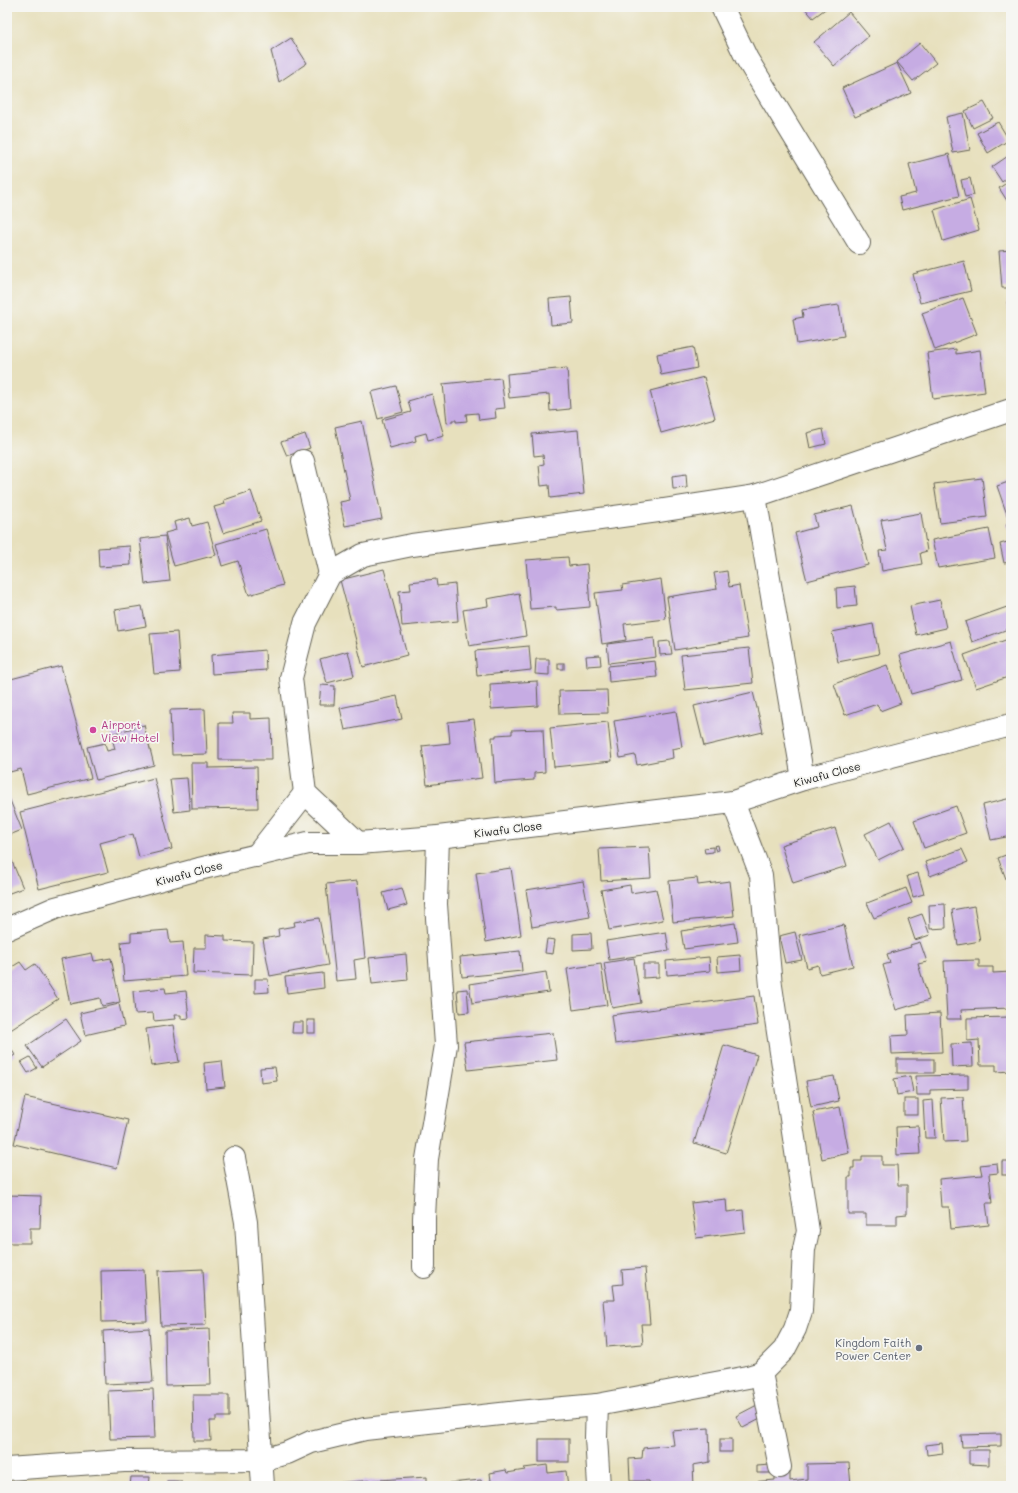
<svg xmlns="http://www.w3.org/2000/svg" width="1018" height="1493" viewBox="0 0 1018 1493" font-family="Mali,sans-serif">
	<rect width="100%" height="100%" fill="#f6f6f2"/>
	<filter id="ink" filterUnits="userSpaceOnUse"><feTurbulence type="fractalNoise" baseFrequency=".025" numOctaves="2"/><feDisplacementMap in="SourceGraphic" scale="8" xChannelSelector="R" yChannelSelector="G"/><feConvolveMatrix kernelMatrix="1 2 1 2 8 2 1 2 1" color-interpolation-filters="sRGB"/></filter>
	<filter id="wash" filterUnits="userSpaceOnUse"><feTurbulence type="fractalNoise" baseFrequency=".012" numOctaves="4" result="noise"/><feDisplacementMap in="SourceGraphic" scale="16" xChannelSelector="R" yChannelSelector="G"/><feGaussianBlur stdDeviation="0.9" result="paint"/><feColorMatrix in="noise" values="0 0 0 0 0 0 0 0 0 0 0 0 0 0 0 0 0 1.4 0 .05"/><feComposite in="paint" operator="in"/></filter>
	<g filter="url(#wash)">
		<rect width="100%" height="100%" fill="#e7e0bd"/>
		<g id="blocks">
			<!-- building -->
			<g fill="#c6ace3">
				<path d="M804,7h24l-15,11z"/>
				<path d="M849,12l20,24 -35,30 -20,-24z"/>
				<path d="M291,38l16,25 -28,19 -8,-31z"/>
				<path d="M920,43l16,20 -23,18 -16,-19z"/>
				<path d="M897,63l14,30 -56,24 -13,-29z"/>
				<path d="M984,102l9,16 -20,10 -8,-17z"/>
				<path d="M963,113l7,37 -17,3 -7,-36z"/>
				<path d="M998,122l11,18 -21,13 -11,-20z"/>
				<path d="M949,154l10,42 -57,14 -3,-13 17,-4 -7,-29z"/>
				<path d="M1011,154v21l-9,7 -10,-15z"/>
				<path d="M970,178l4,17 -9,2 -4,-17z"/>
				<path d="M1011,180v27l-12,-19z"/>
				<path d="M970,199l9,31 -36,11 -9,-31z"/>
				<path d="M1011,250v38h-9l-3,-37z"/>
				<path d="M964,261l7,30 -51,12 -7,-29z"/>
				<path d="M571,297l2,26 -22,2 -2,-26z"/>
				<path d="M963,298l14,36 -42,16 -13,-37z"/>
				<path d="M1011,301v14l-1,1 -3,-14z"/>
				<path d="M839,305l5,31 -47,8 -4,-25 10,-2 -1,-7z"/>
				<path d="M693,347l4,21 -36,7 -4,-21z"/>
				<path d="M956,349v5l24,-4 5,42 -52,7 -6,-46z"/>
				<path d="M567,368l3,41 -20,2 -1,-17 -40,4 -2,-24z"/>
				<path d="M704,377l11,41 -54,15 -11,-42z"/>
				<path d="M501,378l4,30 -10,1 1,9 -17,2 -1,-7 -12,1 1,7 -11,1v-2h-4v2l-5,1 -4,-39z"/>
				<path d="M396,386l7,26 -25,7 -7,-27z"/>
				<path d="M432,394l12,42 -16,4 -2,-7 -11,3 1,5 -26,7 -8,-28 29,-8 -3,-11z"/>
				<path d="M362,421l20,98 -37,7 -5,-24 10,-2 -15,-73z"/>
				<path d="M823,429l3,15 -16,4 -3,-15z"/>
				<path d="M578,430l6,64 -34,4 -1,-13 -8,1 -2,-21 5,-1 -1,-9 -9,1 -2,-22z"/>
				<path d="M305,434l5,14 -23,8 -6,-14z"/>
				<path d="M686,474l1,14 -14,1 -1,-13z"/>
				<path d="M982,478l5,39 -47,6 -6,-39z"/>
				<path d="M1011,481v55l-5,-12 4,-1 -13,-37z"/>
				<path d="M251,491l10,30 -38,12 -9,-26 11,-3 -1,-4z"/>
				<path d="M853,506l15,59 -61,16 -12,-48 22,-6 -3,-12z"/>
				<path d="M921,513l6,38 -7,2 2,11 -40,7 -3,-20 8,-1 -6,-30z"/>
				<path d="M190,518l2,8 15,-4 9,33 -42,11 -9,-33 11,-3 -2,-8z"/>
				<path d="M266,529l17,56 -34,10 -11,-34 -16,5 -6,-22z"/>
				<path d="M989,529l6,29 -57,10 -6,-28z"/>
				<path d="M165,536l5,45 -25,3 -5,-45z"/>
				<path d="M1011,541v21l-7,1 -4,-19z"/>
				<path d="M130,546l1,19 -32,2 -1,-19z"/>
				<path d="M568,557l1,9 18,-2 3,43 -34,3v-3l-26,2 -4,-49z"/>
				<path d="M384,569l23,86 -44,12 -23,-87z"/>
				<path d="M727,571l2,16 10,-2 9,53 -73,12 -8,-53 50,-8 -3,-16z"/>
				<path d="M436,579l1,7 18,-2 3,37 -56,5 -3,-35 12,-1 -1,-8z"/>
				<path d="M661,579l5,40 -42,5 2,16 -24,4 -7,-51 28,-3 -1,-5z"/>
				<path d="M855,586l2,20 -20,2 -1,-20z"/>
				<path d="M519,593l7,43 -57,10 -6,-36 25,-4 -1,-7z"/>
				<path d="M940,600l6,28 -30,7 -6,-29z"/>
				<path d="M142,606l4,20 -28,5 -3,-21z"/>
				<path d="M1007,607l4,12v9l-39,14 -7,-20z"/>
				<path d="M873,624l6,30 -41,8 -6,-30z"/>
				<path d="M177,632l3,40 -26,2 -4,-40z"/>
				<path d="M654,638l2,19 -47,6 -2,-19z"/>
				<path d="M1011,638v38l-35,12 -12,-33z"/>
				<path d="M670,641l2,13 -12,1 -1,-13z"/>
				<path d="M951,641l11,39 -51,14 -11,-39z"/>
				<path d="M529,646l2,24 -54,6 -2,-25z"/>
				<path d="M749,648l4,35 -68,7 -4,-35z"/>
				<path d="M265,650l1,20 -54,4 -1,-19z"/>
				<path d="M348,651l6,25 -27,7 -7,-24z"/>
				<path d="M600,655l1,10 -14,1 -1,-10z"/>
				<path d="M536,659h13v16l-14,-1z"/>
				<path d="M655,661l2,16 -48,5 -1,-16z"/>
				<rect x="558" y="663" width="6" height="6"/>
				<path d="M887,665l14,38 -21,8 -3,-7 -32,11 -11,-31z"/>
				<path d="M61,666l30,112 -64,16 -6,-25 -11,3 -3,-13v-79z"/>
				<path d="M537,681l1,25 -47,3 -1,-25z"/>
				<path d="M321,685l14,1 -1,19h-15z"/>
				<path d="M607,690l1,23 -48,1 -1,-23z"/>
				<path d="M753,692l10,40 -59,14 -10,-40z"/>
				<path d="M397,696l5,23 -57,11 -5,-22z"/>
				<path d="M205,709l2,45 -35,1 -2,-45z"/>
				<path d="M676,711l6,36 -10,2 1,9 -36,7 -2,-10 -15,3 -6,-37z"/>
				<path d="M232,713h18v6l21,-1 1,42h-53v-37h14z"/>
				<path d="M474,719l8,59 -55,7 -5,-39 28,-3 -2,-21z"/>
				<path d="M608,722l4,39 -58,6 -4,-39z"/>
				<path d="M144,725l10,40 -58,15 -9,-33 18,-4 2,8 8,-2 -4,-15z"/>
				<path d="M543,729l2,43 -11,1v7l-39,3 -3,-46h4v-2l16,-1v-4z"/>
				<path d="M191,763h17v5l49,-1 1,41 -66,1z"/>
				<path d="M154,778l18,71 -33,8 -6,-23 -33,9 8,29 -69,17 -19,-77z"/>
				<path d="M187,778l3,32 -16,2 -4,-33z"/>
				<path d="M7,793l15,37 -15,6z"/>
				<path d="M1011,798v38l-20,4 -8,-35z"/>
				<path d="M956,806l10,27 -42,15 -10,-27z"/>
				<path d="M891,821l13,26 -26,13 -13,-26z"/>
				<path d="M835,828l12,38 -54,17 -12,-38z"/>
				<path d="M718,845l1,5 -3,1 -2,-5z"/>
				<path d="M649,847l2,31 -50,3 -2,-32z"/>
				<path d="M713,847v5l-8,1 -1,-5z"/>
				<path d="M7,849l16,39 -16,6z"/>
				<path d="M962,849l6,13 -38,14 -5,-14z"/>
				<path d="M1011,853v30l-3,1 -10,-26z"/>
				<path d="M511,868l10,67 -35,7 -10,-69z"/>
				<path d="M918,873l6,21 -11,3 -6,-21z"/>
				<path d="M697,878l1,7 32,-4 4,35 -61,6 -4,-41z"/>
				<path d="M357,881l8,77 -11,2 2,19 -20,2 -10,-97z"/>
				<path d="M583,881l7,36 -58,10 -6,-37z"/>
				<path d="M630,885l1,8 25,-4 7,31 -54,10 -8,-40z"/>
				<path d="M402,888l5,17 -19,5 -5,-17z"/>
				<path d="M906,888l6,15 -38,15 -7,-15z"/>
				<path d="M945,904l1,24 -16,1 -1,-24z"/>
				<path d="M974,906l6,35 -22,4 -6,-35z"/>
				<path d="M922,914l8,21 -15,5 -7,-21z"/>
				<path d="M319,918l9,47 -58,11 -7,-37 16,-3 -1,-7 17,-3 -1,-4z"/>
				<path d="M735,923l3,19 -54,7 -3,-18z"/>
				<path d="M844,925l9,41 -33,8 -2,-9 -11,3 -8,-33z"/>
				<path d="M168,930l2,13 13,-1 3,34 -62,5 -3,-39 10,-1v-8z"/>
				<path d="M666,932l3,19 -60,9 -3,-19z"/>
				<path d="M795,932l7,28 -17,3 -6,-27z"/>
				<path d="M591,933l1,16 -19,1v-16z"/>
				<path d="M206,935l19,1v5l28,1 -1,33 -59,-2 1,-25h12z"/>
				<path d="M547,939l8,1 -2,14 -8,-1z"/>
				<path d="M920,942l7,20 -9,2 11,36 -33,10 -13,-45 7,-2 -3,-9 24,-7 -1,-2z"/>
				<path d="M520,951l2,20 -60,6 -2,-20z"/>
				<path d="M92,953l2,8 17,-3 9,44 -18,4 -2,-8 -30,6 -9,-45z"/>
				<path d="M406,954l2,26 -36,4 -3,-26z"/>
				<path d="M740,955l1,15 -23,2 -1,-15z"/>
				<path d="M709,957l1,14 -43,4 -1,-14z"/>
				<path d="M634,958l7,45 -29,5 -8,-45z"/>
				<path d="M979,960v7h14v6l18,-1v36l-50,2 1,9h-15l-3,-58z"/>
				<path d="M20,962l6,8 9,-6 23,35 -49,32 -2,-3v-48l1,-1 -1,-9z"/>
				<path d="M601,964l6,41 -34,5 -6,-41z"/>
				<path d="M643,964h16v13l-16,1z"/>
				<path d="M546,972l3,20 -77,11 -3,-19z"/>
				<path d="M323,973l1,15 -37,5 -2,-16z"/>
				<path d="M255,979h13l1,13 -14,1z"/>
				<path d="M165,988l1,5 20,-2 3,27 -8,1v-4h-7l1,4 -21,2 -1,-8 -18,1 -2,-23z"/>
				<path d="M467,989l2,23 -10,1 -2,-23z"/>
				<path d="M754,996l4,29 -143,19 -4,-29z"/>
				<path d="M119,1004l5,22 -39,9 -5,-22z"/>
				<path d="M940,1013l2,39 -50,2 -1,-18 17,-1 -1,-20z"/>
				<path d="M1011,1017v54l-15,1v-7h-16l-1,-25 -12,1v-23z"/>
				<path d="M66,1019l15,22 -39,26 -15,-21z"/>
				<rect x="307" y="1020" width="8" height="13"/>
				<path d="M293,1022h10v11h-11z"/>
				<path d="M173,1025l6,37 -28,4 -5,-37z"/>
				<path d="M553,1033l4,27 -89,10 -4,-28z"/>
				<path d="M7,1043l8,12 -8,5z"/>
				<path d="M972,1043l1,23 -21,1 -1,-23z"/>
				<path d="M724,1045l33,10 -31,98 -32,-10z"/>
				<path d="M30,1057l7,11 -9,5 -7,-11z"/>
				<rect x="897" y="1059" width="37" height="14"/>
				<path d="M222,1061l3,26 -19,2 -2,-26z"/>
				<path d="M275,1067l2,14 -16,2 -1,-15z"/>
				<path d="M968,1075v14l-38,1v5h-13l-1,-19z"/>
				<path d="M834,1076l5,25 -28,6 -5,-26z"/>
				<path d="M910,1076l3,16 -16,3 -3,-16z"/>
				<path d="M25,1097l103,23 -11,48 -103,-24z"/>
				<path d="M963,1097l3,44 -22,1 -3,-44z"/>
				<rect x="904" y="1099" width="14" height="16"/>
				<path d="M933,1100l2,38h-10l-2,-37z"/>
				<path d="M840,1107l9,46 -27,6 -9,-47z"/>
				<path d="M918,1126l2,28 -23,1 -1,-28z"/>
				<path d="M862,1156h20v9h15l1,20h9v29l-10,1v10h-31v-11h-18v-37h3v-9h3v-7h8z"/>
				<rect x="1002" y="1161" width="9" height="14"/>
				<path d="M997,1163l1,10 -9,1 3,29h-6l3,22 -38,4 -2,-22h-8l-2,-28 43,-4 -2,-10z"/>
				<path d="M7,1195l34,1 -1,32h-10v15h-23z"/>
				<path d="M726,1199l1,13 16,-2 2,22 -49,6 -5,-35z"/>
				<path d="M645,1268l5,56h-9l2,20 -36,3 -4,-47h12l-2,-15 10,-1 -1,-14z"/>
				<path d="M203,1269l3,56 -45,1 -3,-55z"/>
				<path d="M144,1270l3,51 -45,1 -1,-51z"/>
				<path d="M149,1328l4,54 -48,2 -2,-53z"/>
				<path d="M209,1329l2,56 -45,1 -1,-55z"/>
				<path d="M153,1389l2,49 -45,1 -2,-48z"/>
				<path d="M193,1395h36v22h-13v4h-6l1,20h-17z"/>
				<path d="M757,1405l7,12 -21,11 -7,-12z"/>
				<path d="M709,1428l1,34 -17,3 1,21h-44l-1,-5h-19l-1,-22 13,-1 1,-10 31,-3 -2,-14z"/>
				<path d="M1001,1434v12l-39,1 -1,-12z"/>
				<rect x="539" y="1439" width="30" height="23"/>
				<rect x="720" y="1439" width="12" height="13"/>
				<path d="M942,1443l1,10 -16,2 -1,-10z"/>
				<path d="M969,1450h20v15l-20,-1z"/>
				<path d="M849,1463l2,23h-99v-4l23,-2v-6l15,-1v8l17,-2v-15z"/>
				<path d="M547,1465l1,8 18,-2 2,15h-81l-1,-4 5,-1 -1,-8 16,-3 1,3 18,-3 -1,-2z"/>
				<path d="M770,1465v8h-13v-7z"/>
				<path d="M131,1477h19l-1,9h-19z"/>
				<path d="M427,1477v9h-112v-2z"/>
				<path d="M481,1480l1,6h-33v-3z"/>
				<rect x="167" y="1481" width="14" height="5"/>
			</g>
		</g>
	</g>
	<g filter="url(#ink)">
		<use href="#blocks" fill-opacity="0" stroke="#636154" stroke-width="1"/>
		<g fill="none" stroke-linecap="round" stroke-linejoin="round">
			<defs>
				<g id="minor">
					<path d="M722,7l25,52 112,184"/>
					<path d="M303,461l27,113"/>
					<path d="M755,496l48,283"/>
					<path d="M358,843l-53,-50 -14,-115 14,-55 25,-49 33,-19 49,-10 246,-34 97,-15 256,-86"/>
					<path d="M256,856l49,-63"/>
					<path d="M7,929l48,-21 144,-39 109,-26h50l80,-6 295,-35 70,-23 208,-54"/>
					<path d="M234,1158l12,64 17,264"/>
					<path d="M424,1267v-49l3,-59 19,-114 -10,-141 2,-67"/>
					<path d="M761,1373l19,94"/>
					<path d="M597,1405l-1,32 3,49"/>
					<path d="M7,1469l117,-8 138,-1 25,-7 24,-11 54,-13 154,-17 78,-7 151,-28 13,-4 23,-23 11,-21 6,-18 3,-62 4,-18 -37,-245 -10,-111 -28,-73"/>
				</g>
			</defs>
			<!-- minor casing -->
			<use href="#minor" stroke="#636154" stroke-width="24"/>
			<!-- minor -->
			<use href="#minor" stroke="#fff" stroke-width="22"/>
		</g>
	</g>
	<!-- markers -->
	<circle fill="#d1479c" stroke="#f6f6f2" stroke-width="1.5" cx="93" cy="730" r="4"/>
	<circle fill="#6b7280" stroke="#f6f6f2" stroke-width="1.5" cx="919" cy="1348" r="4"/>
	<g text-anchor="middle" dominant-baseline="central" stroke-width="3.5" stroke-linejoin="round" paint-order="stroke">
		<!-- hotel labels -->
		<g font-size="11" fill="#b23c85" stroke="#f6f6f2" text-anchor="start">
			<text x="101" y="724">Airport<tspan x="101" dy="13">View Hotel</tspan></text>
		</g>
		<!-- street labels -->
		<g font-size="11" fill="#1c1c1c" stroke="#f6f6f2">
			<text transform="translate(827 774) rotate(-15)">Kiwafu Close</text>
			<text transform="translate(508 829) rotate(-7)">Kiwafu Close</text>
			<text transform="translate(189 873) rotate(-15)">Kiwafu Close</text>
		</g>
		<!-- worship labels -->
		<g font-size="11" fill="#5b616d" stroke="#f6f6f2" text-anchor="end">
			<text x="911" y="1342">Kingdom Faith<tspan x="911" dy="13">Power Center</tspan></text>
		</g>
	</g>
	<!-- margin -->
	<rect width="1018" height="1493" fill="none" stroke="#f6f6f2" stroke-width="24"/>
</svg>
